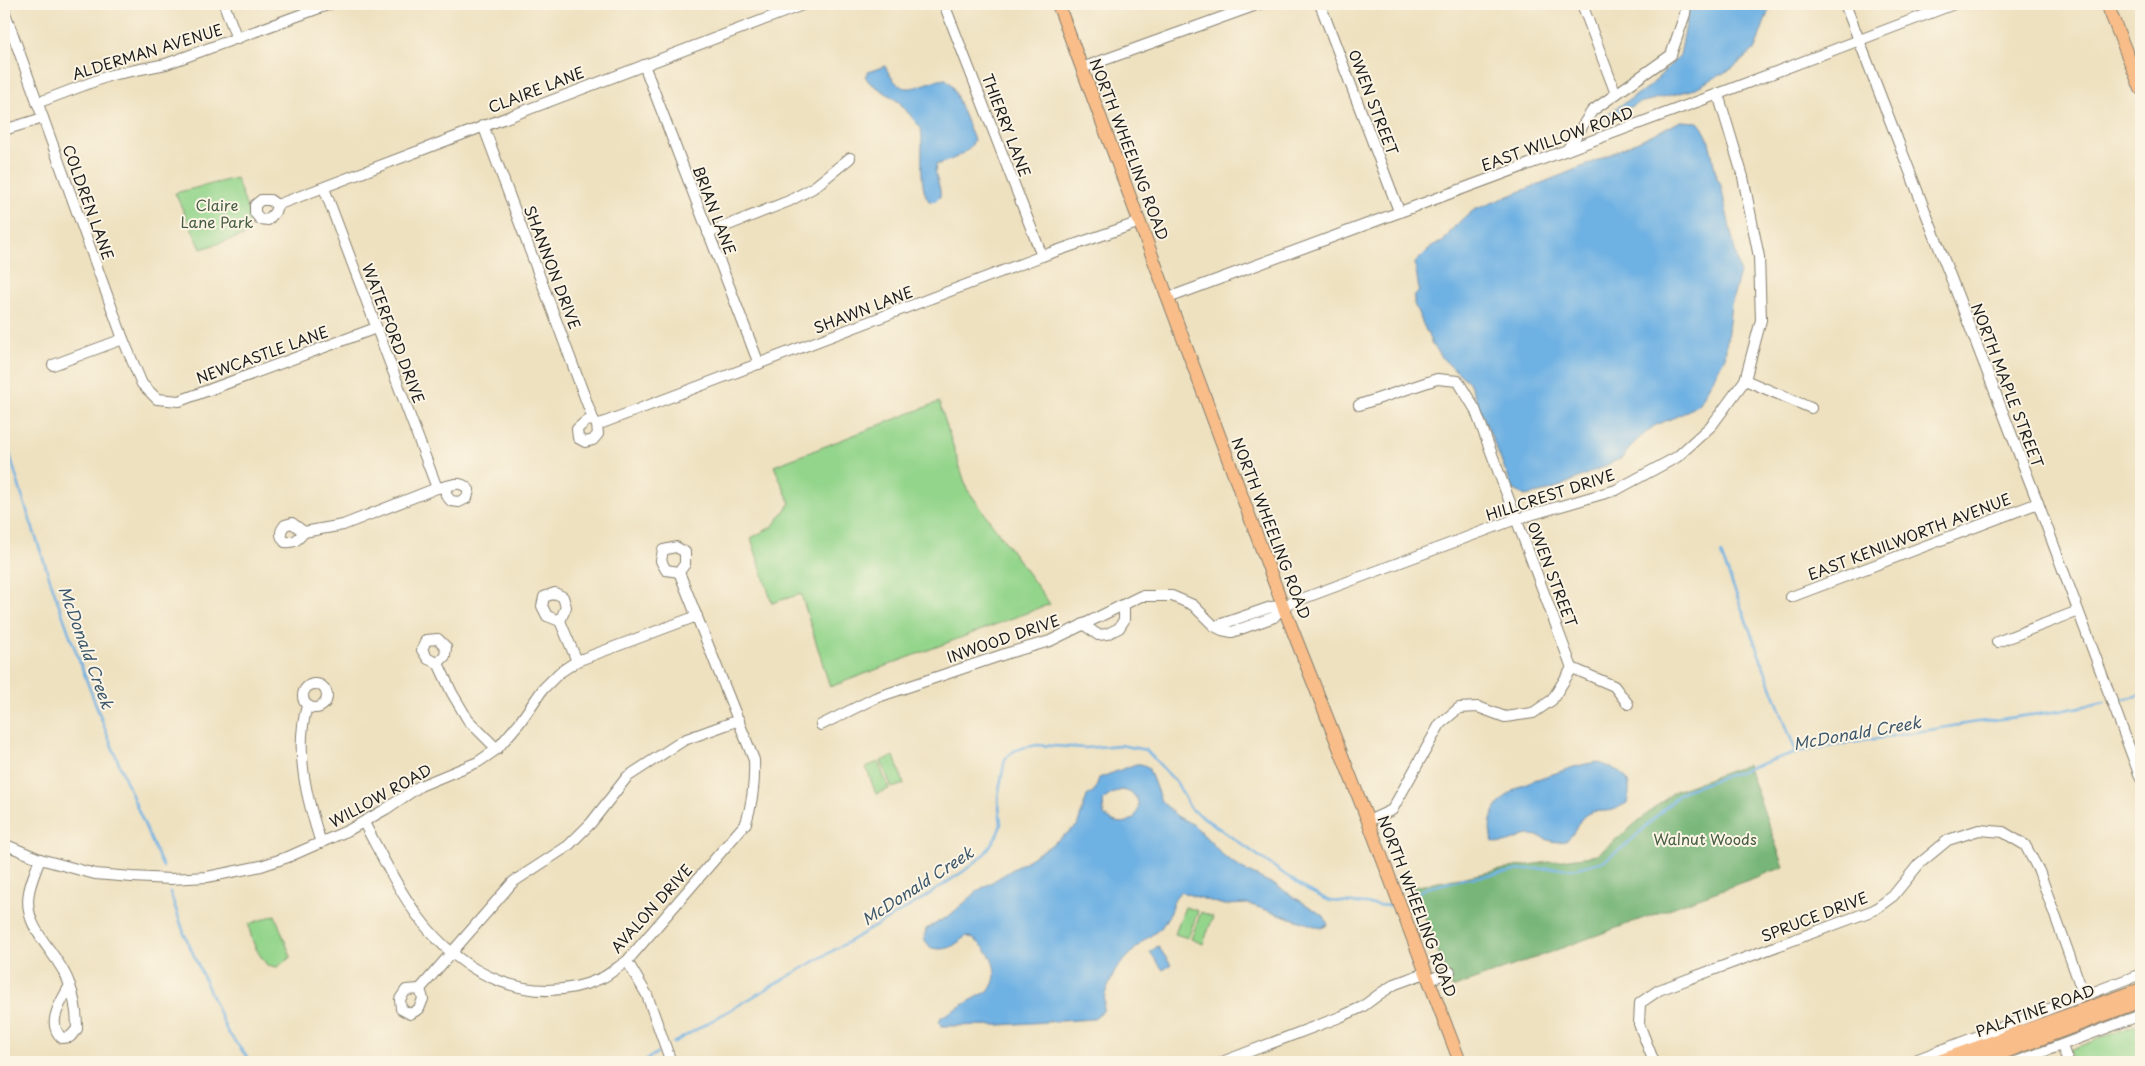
<svg xmlns="http://www.w3.org/2000/svg" width="2145" height="1066" viewBox="0 0 2145 1066" font-family="'Playpen Sans',sans-serif">
	<rect width="100%" height="100%" fill="#fcf5e5"/>
	<filter id="ink" filterUnits="userSpaceOnUse"><feTurbulence type="fractalNoise" baseFrequency=".02" numOctaves="2"/><feDisplacementMap in="SourceGraphic" scale="10" xChannelSelector="R" yChannelSelector="G"/><feConvolveMatrix kernelMatrix="1 2 1 2 8 2 1 2 1" color-interpolation-filters="sRGB"/></filter>
	<filter id="wash" filterUnits="userSpaceOnUse"><feTurbulence type="fractalNoise" baseFrequency=".0096" numOctaves="4" result="noise"/><feDisplacementMap in="SourceGraphic" scale="20" xChannelSelector="R" yChannelSelector="G"/><feGaussianBlur stdDeviation="1.12" result="paint"/><feColorMatrix in="noise" values="0 0 0 0 0 0 0 0 0 0 0 0 0 0 0 0 0 1.4 0 .05"/><feComposite in="paint" operator="in"/></filter>
	<g filter="url(#wash)">
		<rect width="100%" height="100%" fill="#eee1c0"/>
		<!-- green -->
		<g fill="#94d58c" stroke="#587854">
			<path d="M236,178l14,38 -1,18 -48,15 -26,-56z"/>
			<path d="M939,402l28,87 83,115 -220,83 -29,-93 -29,9 -21,-65 22,-12 17,-23 -16,-37z"/>
			<path d="M894,756l10,28 -12,4 -11,-27z"/>
			<path d="M878,762l11,27 -13,5 -10,-27z"/>
			<path d="M1185,907l13,4 -10,27 -13,-4z"/>
			<path d="M1201,912l12,5 -10,27 -12,-5z"/>
			<path d="M275,915l16,42 -14,10 -10,-2c-10,-13 -17,-25 -18,-41z"/>
			<path d="M2141,1023v39h-68l-4,-12z"/>
		</g>
		<!-- forest -->
		<path fill="#77b678" stroke="#4a694a" d="M1747,765l37,102 -332,121 -39,-101 108,-21 76,-11 78,-64z"/>
		<!-- water -->
		<g fill="#6eb1e3" stroke="#456680" fill-rule="evenodd">
			<path d="M1690,4h81l-16,45 -22,19 -41,22 -53,13 -33,16h-7l50,-32 31,-32z"/>
			<path d="M885,66c19,38 31,16 61,13l6,6 22,55c-5,15 -24,20 -38,25 -3,12 6,21 4,32l-4,4 -6,1c-13,-13 -6,-56 -9,-74l-22,-26 -30,-20 -4,-6 3,-4z"/>
			<path d="M1681,121l17,1c14,14 14,41 20,59l2,1 20,91 -9,31 -6,53 -25,46 -18,11 -28,12 -20,17 -12,15 -70,32 -27,6 -12,-7 -44,-107 -24,-21 -13,-17 -18,-40v-7l5,-6 -4,-28 18,-18 10,-3 11,-15 20,-17 115,-46z"/>
			<path d="M1597,762c23,9 38,12 30,41 -5,2 -10,6 -14,7 -12,3 -20,-2 -30,7 -7,7 -8,20 -19,24 -12,4 -22,-6 -34,-6 -14,1 -22,12 -37,7 -10,-25 8,-45 29,-57 10,-5 23,-8 34,-12 13,-5 27,-9 41,-11z"/>
			<path d="M1136,764h5l7,3 13,34 16,15 17,9 30,31 18,13 35,17 47,30 4,9 -7,3 -73,-24 -24,1 -44,-13 -5,6 -6,17 -8,13 -19,14 -26,27 -11,25 -2,17 -10,8 -93,6 -58,1 -3,-4 2,-5 47,-26c18,-18 -2,-50 -22,-55 -14,11 -17,15 -35,12l-7,-9 2,-10 23,-13 30,-26 68,-42 30,-22 10,-30 8,-6 4,-12zM1121,790c34,4 13,51 -17,25l-1,-15 7,-5z"/>
			<path d="M1158,946l13,19 -8,5 -13,-18z"/>
		</g>
		<g fill="none" stroke-linecap="round" stroke-linejoin="round">
			<!-- stream -->
			<g stroke="#6eb1e3" stroke-width="2.5">
				<path d="M4,430c12,53 31,104 48,155 34,97 69,189 111,282"/>
				<path d="M1721,554l75,198"/>
				<path d="M2119,700l22,-5"/>
				<path d="M170,892l14,41 43,98 24,31"/>
				<path d="M1409,898l17,-10 37,-9 65,-10 49,-1 26,-7 21,-14 59,-56 113,-39 175,-29 89,-12 45,-9"/>
				<path d="M673,1043l246,-142 45,-30 20,-16 13,-20 4,-10 -3,-29 7,-37 9,-8 8,-3 15,-3 49,3 34,-3 26,5 31,33 13,25 117,82 23,11 59,5"/>
				<path d="M642,1062l15,-9"/>
			</g>
		</g>
	</g>
	<g filter="url(#ink)">
		<g fill="none" stroke-linecap="round" stroke-linejoin="round">
			<defs>
				<g id="minor">
					<path d="M224,4l13,35"/>
					<path d="M944,4l98,252"/>
					<path d="M1320,4l79,207"/>
					<path d="M1582,4l34,90"/>
					<path d="M1845,4l193,499 103,276"/>
					<path d="M4,10l119,329 19,45 15,15 22,2 197,-73"/>
					<path d="M644,65l115,299"/>
					<path d="M1082,68l177,-64"/>
					<path d="M37,103l74,-28 55,-11 164,-60"/>
					<path d="M483,125l110,294"/>
					<path d="M4,130l39,-12"/>
					<path d="M1567,150l25,-39 79,-56 14,-41 1,-10"/>
					<path d="M324,188l113,300"/>
					<path d="M261,200h9l7,5 -2,7 -7,8 -8,-1 -5,-6v-8z"/>
					<path d="M277,205l528,-201"/>
					<path d="M708,233l81,-32 24,-13 37,-30"/>
					<path d="M1168,298l550,-204 236,-90"/>
					<path d="M53,365l70,-26"/>
					<path d="M1745,380l66,28"/>
					<path d="M1359,405l78,-26 21,2 17,28 97,259"/>
					<path d="M593,419l4,6 1,9 -5,6 -8,2 -7,-4 -1,-9 8,-7z"/>
					<path d="M597,425l445,-169 98,-34"/>
					<path d="M292,523l12,9c-6,8 -10,11 -19,10 -6,-7 -5,-11 0,-17z"/>
					<path d="M304,532l39,-7 94,-37c14,-1 22,-10 32,2l-2,8 -8,4 -8,-1 -5,-6v-8"/>
					<path d="M676,547l9,5v12l-6,8 -13,-2 -5,-9 2,-11z"/>
					<path d="M555,593l8,4 3,10 -6,14 -13,-5 -5,-10 2,-9z"/>
					<path d="M1791,597l247,-94"/>
					<path d="M560,621l17,40"/>
					<path d="M1083,624l15,11 9,-1 12,-6 5,-8v-15"/>
					<path d="M1216,626l55,-19 12,-1 233,-87 100,-29 61,-33 35,-32 33,-45 16,-60 -2,-63 -16,-80 -25,-83"/>
					<path d="M438,639l8,8 -1,9 -7,7 -10,-4 -6,-9 4,-10z"/>
					<path d="M1997,642l81,-31"/>
					<path d="M438,663l14,30 16,27 29,29"/>
					<path d="M1572,668l42,18 14,18"/>
					<circle cx="315" cy="696" r="12"/>
					<path d="M307,706c-13,45 0,94 14,137"/>
					<path d="M821,725l54,-27 133,-45 42,-12 91,-45h31l21,9 21,21 8,4 10,2 42,-15 9,-11"/>
					<path d="M1368,821l24,-11 48,-86 19,-16 19,-1 27,10 28,-4 19,-13 20,-32"/>
					<path d="M364,823c16,29 33,65 53,92 43,59 113,95 185,63 8,-4 17,-12 25,-17l119,-138c7,-22 9,-40 8,-63l-75,-188"/>
					<path d="M4,844l36,15 55,15 37,3 38,2 37,-2 54,-11 27,-9 61,-27 37,-21 34,-23 58,-24 19,-13 23,-27 23,-33 16,-16 18,-12 120,-45"/>
					<path d="M40,859c-4,11 -9,22 -11,33 -7,38 29,59 40,91 5,13 8,31 8,46l-7,8 -8,1c-17,-15 0,-37 8,-53"/>
					<path d="M627,961l20,34 24,67"/>
					<path d="M1428,980l22,-8"/>
					<path d="M420,989l93,-107 55,-36 23,-23 36,-46 57,-37 55,-20"/>
					<path d="M420,989l3,10 -4,10 -9,5 -9,-5 -1,-10 6,-9z"/>
					<path d="M2062,1046l6,16"/>
					<path d="M1222,1062l118,-45 22,-10 19,-14 14,-9 30,-11"/>
					<path d="M1654,1062l-15,-38 1,-21 19,-13 215,-80 19,-14 26,-32 29,-24 31,-10 24,2 22,13 14,26 45,125"/>
					<path d="M1910,1062l231,-88"/>
					<path d="M2016,1062l125,-47"/>
				</g>
				<g id="major">
					<path d="M1058,4l225,602 85,215 92,241"/>
					<path d="M2107,4l34,85"/>
				</g>
				<g id="highway">
					<path d="M1939,1062l202,-72"/>
					<path d="M1976,1062l165,-62"/>
				</g>
			</defs>
			<!-- minor casing -->
			<use href="#minor" stroke="#857e6e" stroke-width="12"/>
			<!-- major casing -->
			<use href="#major" stroke="#857e6e" stroke-width="14"/>
			<!-- highway casing -->
			<use href="#highway" stroke="#857e6e" stroke-width="16"/>
			<!-- minor -->
			<use href="#minor" stroke="#fff" stroke-width="10"/>
			<!-- major -->
			<use href="#major" stroke="#f8bd89" stroke-width="12"/>
			<!-- highway -->
			<use href="#highway" stroke="#f8bd89" stroke-width="14"/>
		</g>
	</g>
	<g text-anchor="middle" dominant-baseline="central" stroke-width="4" stroke-linejoin="round" paint-order="stroke">
		<!-- street labels -->
		<g font-size="15" fill="#1c1c1c" stroke="#fcf5e5">
			<text transform="translate(147 51) rotate(-17)">ALDERMAN AVENUE</text>
			<text transform="translate(536 89) rotate(-21)">CLAIRE LANE</text>
			<text transform="translate(1374 102) rotate(69)">OWEN STREET</text>
			<text transform="translate(1007 125) rotate(69)">THIERRY LANE</text>
			<text transform="translate(1557 138) rotate(-20)">EAST WILLOW ROAD</text>
			<text transform="translate(1130 149) rotate(69)">NORTH WHEELING ROAD</text>
			<text transform="translate(89 202) rotate(70)">COLDREN LANE</text>
			<text transform="translate(715 210) rotate(69)">BRIAN LANE</text>
			<text transform="translate(553 267) rotate(69)">SHANNON DRIVE</text>
			<text transform="translate(863 309) rotate(-21)">SHAWN LANE</text>
			<text transform="translate(394 333) rotate(69)">WATERFORD DRIVE</text>
			<text transform="translate(262 354) rotate(-20)">NEWCASTLE LANE</text>
			<text transform="translate(2008 385) rotate(69)">NORTH MAPLE STREET</text>
			<text transform="translate(1550 494) rotate(-18)">HILLCREST DRIVE</text>
			<text transform="translate(1272 528) rotate(69)">NORTH WHEELING ROAD</text>
			<text transform="translate(1909 536) rotate(-21)">EAST KENILWORTH AVENUE</text>
			<text transform="translate(1553 574) rotate(69)">OWEN STREET</text>
			<text transform="translate(1003 638) rotate(-19)">INWOOD DRIVE</text>
			<text transform="translate(380 795) rotate(-29)">WILLOW ROAD</text>
			<text transform="translate(1418 906) rotate(69)">NORTH WHEELING ROAD</text>
			<text transform="translate(651 908) rotate(-48)">AVALON DRIVE</text>
			<text transform="translate(1814 916) rotate(-21)">SPRUCE DRIVE</text>
			<text transform="translate(2035 1010) rotate(-20)">PALATINE ROAD</text>
		</g>
		<!-- park labels -->
		<g font-size="15" fill="#465d43" stroke="#fcf5e5">
			<text x="217" y="204">Claire<tspan x="217" dy="17">Lane Park</tspan></text>
			<text x="1705" y="838">Walnut Woods</text>
		</g>
		<!-- water labels -->
		<g font-size="16" font-style="italic" fill="#3d586c" stroke="#fcf5e5">
			<text transform="translate(87 647) rotate(70)">McDonald Creek</text>
			<text transform="translate(1857 732) rotate(-10)">McDonald Creek</text>
			<text transform="translate(917 885) rotate(-33)">McDonald Creek</text>
		</g>
	</g>
	<!-- margin -->
	<rect width="2145" height="1066" fill="none" stroke="#fcf5e5" stroke-width="20"/>
</svg>
